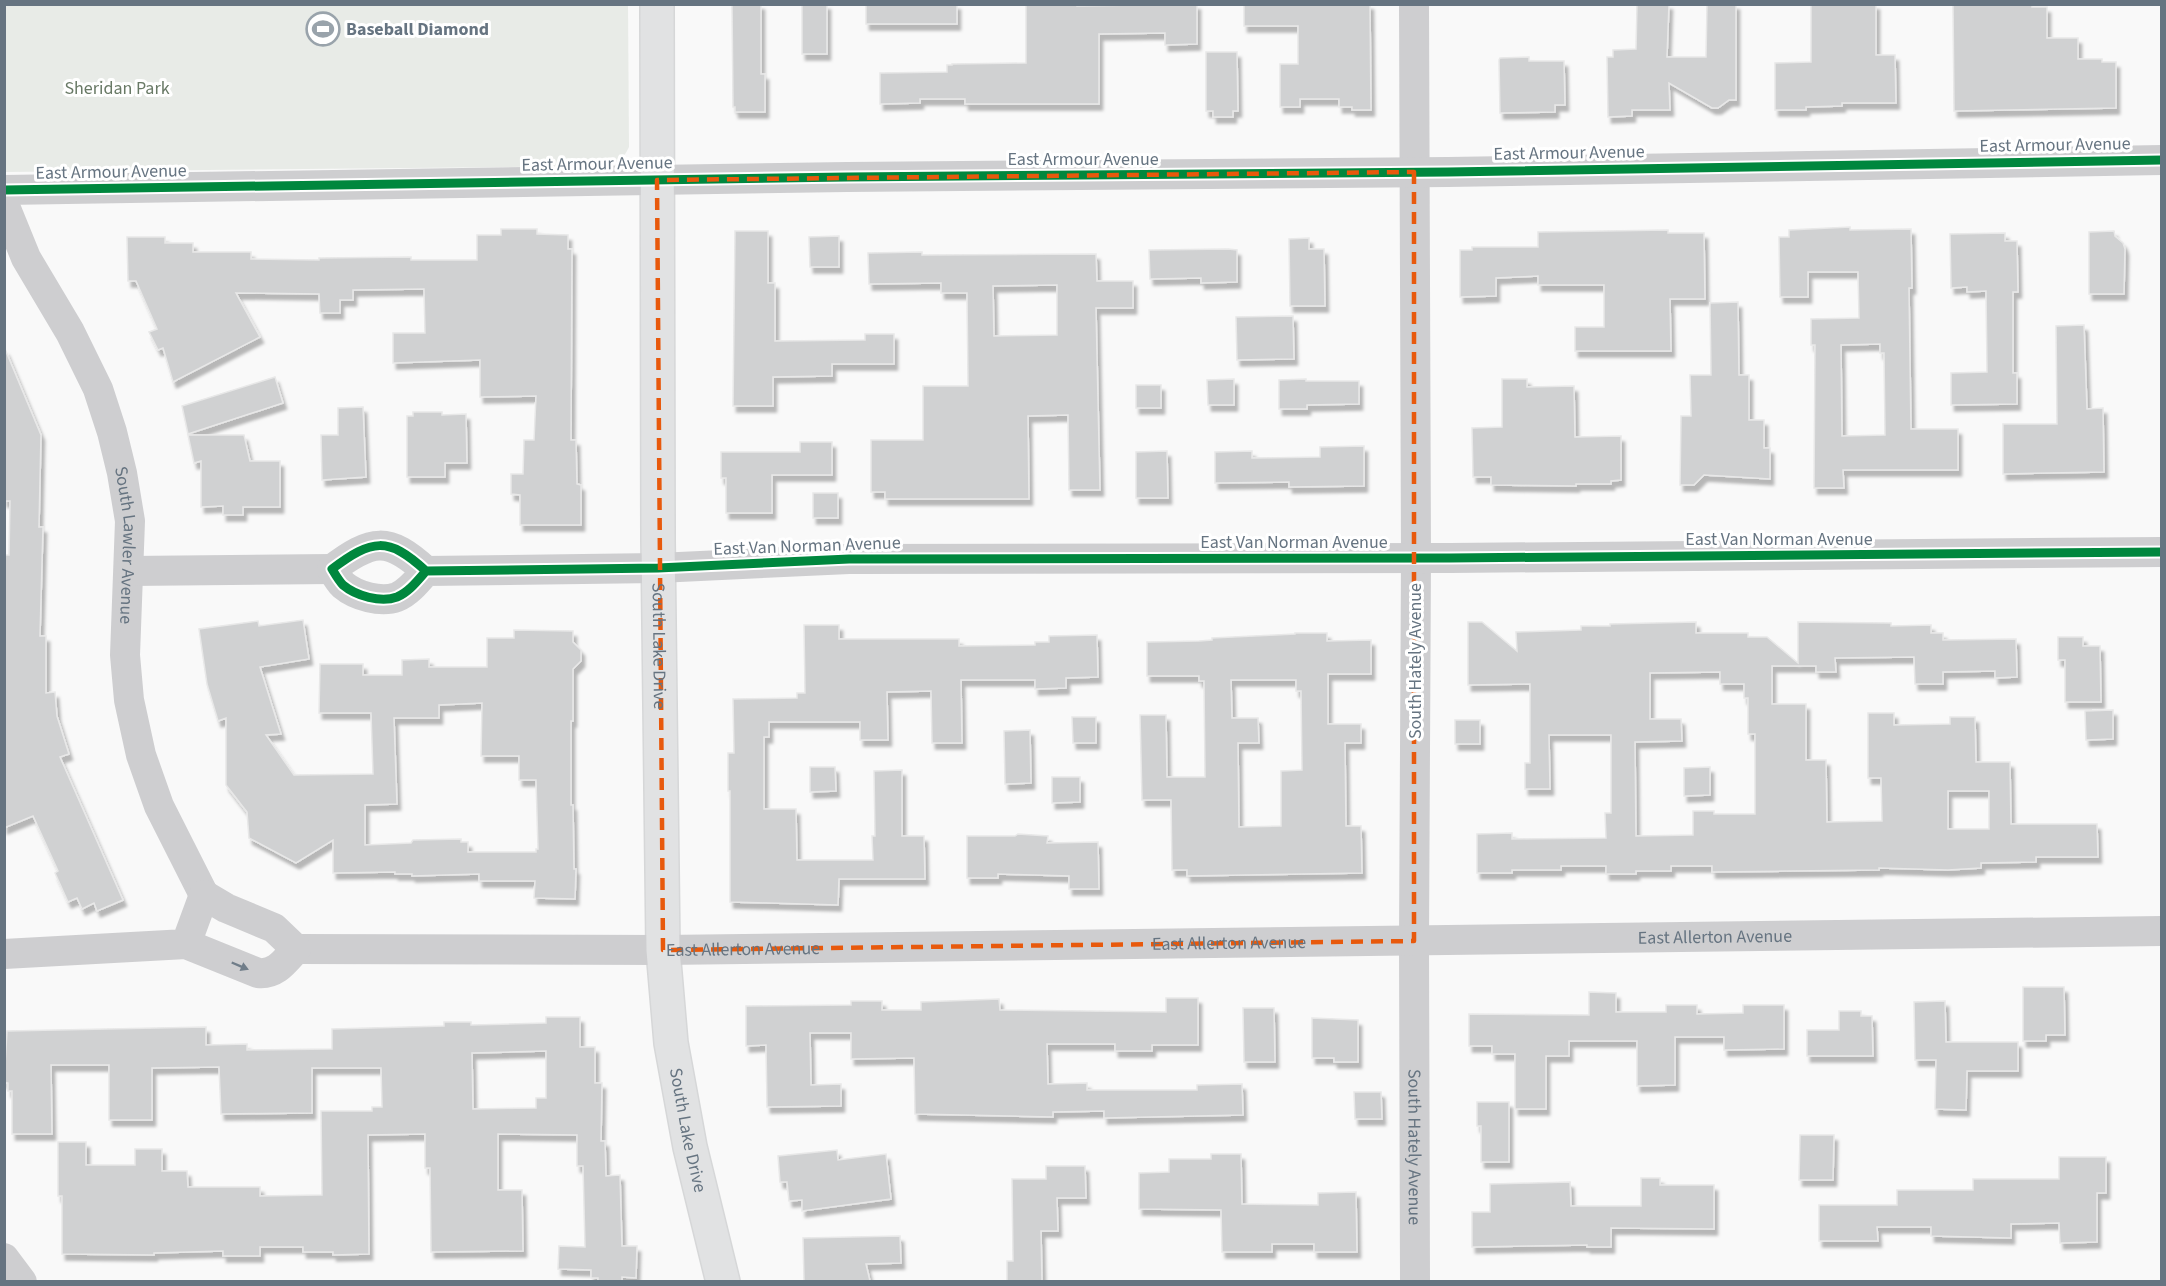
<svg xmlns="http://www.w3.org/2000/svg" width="2166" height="1286" viewBox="0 0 2166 1286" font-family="'Source Sans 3',sans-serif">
	<defs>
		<filter id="shadow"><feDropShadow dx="3.5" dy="6" stdDeviation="1.5" flood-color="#0004"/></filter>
	</defs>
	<rect width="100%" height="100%" fill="#f9f9f9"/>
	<!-- green -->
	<path fill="#e8ebe7" d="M4,5h624l1,142c-5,11 -11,16 -23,19l-601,6z"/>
	<!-- building -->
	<g fill="#d0d1d2" stroke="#e8e8e8" stroke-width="1.5" fill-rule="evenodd" filter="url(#shadow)">
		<path d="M732,4h29v70h4v38h-30v-5h-2z"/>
		<rect x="802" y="4" width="25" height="50"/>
		<rect x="866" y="4" width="91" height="20"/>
		<path d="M1026,4h51v2l120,-2v40l-32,1v-12l-66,1v70h-134v-5h-45v4l-40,1v-31l67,-1v-7h5v-1l74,-1z"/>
		<path d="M1244,4h126l1,106h-19v-3h-13v-8h-39v8h-20v-43h18v-38h-54z"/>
		<path d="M1637,4h32l-2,53h39l1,-53h29v96h-7l-11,8h-6l-43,-25 1,27h-38v6l-24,1 -1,-60h6v-7l23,-1z"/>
		<path d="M1811,4h65v51h19l1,48h-54v3l-36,1v3h-31v-47l36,-1z"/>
		<path d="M1953,4h79v3h15v31h31v21h24v3h14v46l-162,3z"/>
		<path d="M1206,52h31l1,59h-5v6h-20v-6h-7z"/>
		<path d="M1529,57v4h35l1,44h-10v7l-55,1 -1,-53 1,-2z"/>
		<path d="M1850,227v3l61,-1 1,59h-3l2,141h47v41h-115l1,18h-30l1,-143h-4v-26l48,-1 -1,-46h-50v25h-28l-1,-60h10v-7zM1880,344v9h4l1,82 -43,1 -1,-91z"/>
		<path d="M501,229h36v5l31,1v14h4l-1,191h5l1,44 4,1v40h-61v-30l-9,-1v-20h12l1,-34h10l2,-44 -56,1v-37l-87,3v-30h32l-1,-44 -71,1v10h-13v13h-20l-1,-19 -83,-1 24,44 -87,45 -10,-34 -5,2 -9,-18 8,-3 -21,-48h-8l-1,-44h38v6h28v9h58v7l68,1v-2l92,-1v3h66v-25h24z"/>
		<path d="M1668,230v3h36l1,66h-35l1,52h-96v-24h29v-42h-66v-9l-42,2v18l-36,1v-47h12v-3h66v-15z"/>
		<path d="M735,231h33v52h7v58l90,-1v-6h29v30h-62v12l-59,1v29h-40z"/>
		<path d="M2114,231l1,5 8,7 2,6 -1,45h-35v-62z"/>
		<path d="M2005,233v8h12l1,51h-5v81h4v31l-66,1v-32l36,-1 -1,-81 -19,1v-5l-16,1 -1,-54z"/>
		<path d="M839,236v31h-29l-1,-30z"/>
		<path d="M1309,238v11h15l1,57h-35l-1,-67z"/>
		<path d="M1228,249l9,1v32l-36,1v-5l-51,1 -1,-29z"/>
		<path d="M922,252v3l174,-1 1,27h36v27h-37l4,182h-31l-1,-75 -40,1 1,83h-144v-7h-14v-52h52v-54h45l-1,-93h-26v-10l-72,1 -1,-31zM1057,285v50l-63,1 -1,-50z"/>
		<path d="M1738,302l1,73h10v45h15v28h6v31l-66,-4 -10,10h-14l1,-69h10l-1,-41h21l-1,-72z"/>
		<path d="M1293,316l1,43 -57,1 -1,-43z"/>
		<path d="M2084,325l3,84 16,-1 1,64 -101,2v-50h54l-1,-98z"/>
		<path d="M5,349l36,86 -2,92h4l-3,109h6v57l9,-1 2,24 12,38 -9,3 63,143 -26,11 -3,-8 -12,6 -5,-11 -9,4 -13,-29 3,-2 -25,-55 -29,12v-273h5l1,-54h-6z"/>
		<path d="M275,377l8,26 -95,31 -6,-28z"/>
		<path d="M1234,379v26h-26l-1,-25z"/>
		<path d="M1306,379v2h53v23l-52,1v4h-28v-29z"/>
		<path d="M1502,379h25v8l47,-1 1,51 46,-1v44l-10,1v3h-35v2l-85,-1v-8h-18l-1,-49 30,-1z"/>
		<rect x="1136" y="385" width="25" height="23"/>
		<path d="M363,407l3,70 -44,3 -1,-45h17v-27z"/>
		<path d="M413,412h29v3l24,-1 1,49h-22v14h-38v-61h6z"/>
		<path d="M188,435h56l6,26h30v46h-37v8h-20v-9l-22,1v-46l-7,2z"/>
		<path d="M800,442h32v33h-60v38h-46v-35h-5v-26h79z"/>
		<path d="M1364,446v40l-75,1v-5l-74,1v-31l37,-1v7l68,-1v-10z"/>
		<path d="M1167,451l1,47h-32v-46z"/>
		<rect x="813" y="493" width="25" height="25"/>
		<path d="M303,620l6,39 -49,8 21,67 -15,1 28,40 79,-1 -2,-61h-52l1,-49h43v11h39v-15l27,-1v8h58v-29h27v-8l59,1v11l8,8v11l-8,8v52h-2v84h2l1,64h2l-1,30 -41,-1 1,-17h-56v-7l-67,2v-2h-17v-2l-62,1v-33l-37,23 -47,-25 -2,-26 -21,-27v-67l-8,3 -11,-37 -8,-55 59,-8 1,5zM482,703l-1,53h38v24h17l2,69h-2v3h-68v-10h-7v-3l-48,1 -2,3 -46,2v-40l32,-1 -3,-86h45v-13z"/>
		<path d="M1468,622h14l35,29 -1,-19 65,-2v-4h29v-2l86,-2v11h52v4h19l31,26v-41l93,1v3l40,-1v8h12v7l73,-1 1,38 -22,1v-7l-52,1v12h-28l-1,-27 -79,1 1,14h-20v-6h-44v38h34v56h20l1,62 55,-1 -1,-43h-13v-65h26v12l56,-1v-7h25l1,45h34l1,62h86l1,33h-62v5l-55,1v5l-33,2 -69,-2v2l-167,2v-6h-41v5h-35v3h-30v-8h-45v4h-49v3h-35v-39l35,-1v6l94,-1 -1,-25h6v-78h-62l1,54h-25v-26h5v-79l-62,1zM1720,672v12h24v14h4v36h7v80h-41v-3h-21v24l-57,1 -1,-94 47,-1 -1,-22h-31v-46zM1948,791h41v38h-41z"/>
		<path d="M804,625h35v14h120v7l76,-1v-3h14v-6l48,-1 1,42 -32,1v10l-31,1v-9h-74l1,63h-30l-1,-52 -44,1 1,48h-28v-18h-91v15h-5v72h32l1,51h76l-1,-24h3l-1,-65 28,-1v66h22l1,43h-86l-1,26 -108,-3v-111h-2v-38h6l-1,-54 64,-1v-5h8z"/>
		<path d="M1295,633h32v8l44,-1v34h-43v50h33v19h-16l1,83h15l1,47 -175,3v-6h-15l-1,-70h-29l-2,-85h26l1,62h38l-1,-96h-5v-5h-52v-34l52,-1 13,-1v-2l83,-4zM1231,680h65v11h5l1,79 -21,1v55l-42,1 -1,-84h21l-1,-25h-26z"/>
		<path d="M2058,637h25v9h17l1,56h-36v-42h-7z"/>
		<path d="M2113,710v29l-27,1 -1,-29z"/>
		<path d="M1072,717h24v26h-23z"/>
		<rect x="1455" y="720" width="25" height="24"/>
		<path d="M1030,730l1,53 -26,1 -1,-53z"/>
		<path d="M810,767h25l1,24 -26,1z"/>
		<path d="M1710,767v28l-26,1v-28z"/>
		<path d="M1052,777h28v25l-28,1z"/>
		<path d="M1018,834l30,2 -1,7 51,-1 1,47h-30v-13l-71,-2v4h-31v-42h48z"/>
		<path d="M2023,987h41l1,48h-19v6h-23z"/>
		<path d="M1589,992l27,1v19h50v-7h31v9l46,-1v-8h41v44l-60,1v-13h-49v48l-38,1v-45h-68v15h-23v53h-31v-55h-23v-8h-23v-32l120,1z"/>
		<path d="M1166,998h32v47h-46v6h-37v-7h-68l1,40 39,-1v7h110v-5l45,-1 1,31 -139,3v-7l-51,1v5l-138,-3 -1,-56 -63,1v-26h-41l1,52 30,-1v22l-74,1 -1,-62 -20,1v-40l105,-1v-4h31v9h39v-8l78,-3 1,11 166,2z"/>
		<path d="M1945,1001l1,41h72v29h-51l-1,39 -31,-1 1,-49h-21l-1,-58z"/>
		<path d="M1243,1008h31l1,54h-31z"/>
		<path d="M1839,1011h22v5h11l1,40h-66v-26h32z"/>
		<path d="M546,1017h34v30h15v36h7l-1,58h4l1,35 14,-1 2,71h15l-1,32 -14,-1v4h-24v-3h-7v-8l-33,-1 1,-23 26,1 -2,-81h-6v-31l-79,-1v56h24l1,61 -92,1 -1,-84h-5v-34l-57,1 1,119 -36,1v-3h-30v-5h-43v9h-37v-5l-69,2v2l-92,-1v-58h-4v-54h28v23h49v-16h27v22h25l1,16h72v9l62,-1 -1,-84h51v-4h10l-1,-39h-69v45l-91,1 -2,-47 -67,1v52h-43v-55h-58l1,69h-40v-43h-4v-8l-4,-1 3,-51 199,-4v18l41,-1v6l85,-1v-20l112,-3v-4h27v3l75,-2zM546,1051v47h-10v10l-63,1 -1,-56z"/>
		<path d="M1312,1018l46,2v42h-24v-4h-22z"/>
		<path d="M1354,1092h27l1,27h-27z"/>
		<path d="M1477,1102h32v60h-28v-36h-4z"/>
		<path d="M1800,1135h34l-1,45h-34z"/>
		<path d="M837,1150l1,10 48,-6 5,45 -89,12v-11l-13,1 -2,-19h-7l-2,-26z"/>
		<path d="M1211,1154h30l1,50 76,1v-12l38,-1 1,60h-43v-8h-42v8h-50l-1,-42 -82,-1v-36l30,-1v-13h42z"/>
		<path d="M2059,1157h47v36h-9v49l-37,1 -1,-20 -48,1v14l-80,-2v-9h-54l1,14h-59v-36h78v-15h76v-11h86z"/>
		<path d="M1046,1166h39l1,32h-29l1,33h-17l1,50h-35v-20h6l-1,-82h34z"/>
		<path d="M1641,1178h19v7h54v44l-103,-1v19h-24v-2l-115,2v-35h18v-28l80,-2 1,24h70z"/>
		<path d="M900,1236l1,27 -35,1 4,17h-66l-1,-43z"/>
	</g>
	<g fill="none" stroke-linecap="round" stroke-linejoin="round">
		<defs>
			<g id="secondary">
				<path id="s4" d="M657,4l1,536 5,410 8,93 19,104 33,135"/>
			</g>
		</defs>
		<!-- secondary casing -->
		<use href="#secondary" stroke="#d6d7d8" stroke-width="36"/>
		<!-- minor -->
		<g stroke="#ceced0" stroke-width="30">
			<path id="s1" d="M1414,4l2,554 -2,383 1,341"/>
			<path d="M4,190l843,-13 601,-5 714,-12"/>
			<path id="s2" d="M4,204l22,54 44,74 28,57 14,43 10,41 8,48 -5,134 4,45 12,55 18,51 45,89"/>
			<path d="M129,571l203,-2"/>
			<path d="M426,571c-8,9 -17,21 -29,26 -16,6 -41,-1 -54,-12 -4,-4 -8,-11 -11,-16 40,-30 56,-33 94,2l232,-3 191,-9 601,-1 712,-6"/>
			<path id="s3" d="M296,949l367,1 1499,-19"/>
			<path d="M4,954l182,-10 72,29c18,2 27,-12 38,-24l-22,-21 -48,-20 -22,-13 -18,49"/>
			<path d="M4,1258l18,24"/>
		</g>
		<!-- secondary -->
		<use href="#secondary" stroke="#e1e2e3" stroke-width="33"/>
		<defs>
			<g id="cycleway">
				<path d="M4,190l843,-13 601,-5 714,-12"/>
				<path d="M426,571c-8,9 -17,21 -29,26 -16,6 -41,-1 -54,-12 -4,-4 -8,-11 -11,-16 40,-30 56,-33 94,2l232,-3 191,-9 601,-1 712,-6"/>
			</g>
		</defs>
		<!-- cycleway casing -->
		<use href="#cycleway" stroke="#fff" stroke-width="13"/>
		<!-- cycleway -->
		<use href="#cycleway" stroke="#00873e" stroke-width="9"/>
	</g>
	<!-- one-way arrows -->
	<defs><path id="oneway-solid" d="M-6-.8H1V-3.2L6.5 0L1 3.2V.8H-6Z" transform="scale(1.5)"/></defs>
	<use fill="#707d89" href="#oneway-solid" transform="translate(240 966) rotate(23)"/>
	<!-- marked area -->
	<path fill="none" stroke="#e8590c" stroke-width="4.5" stroke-dasharray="12 8" stroke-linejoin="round" d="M1414,172v769l-751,9 -6,-770z"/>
	<!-- icons -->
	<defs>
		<symbol id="stadium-ring" viewBox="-11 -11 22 22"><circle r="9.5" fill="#fff" stroke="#99a3ab" stroke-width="1.5"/><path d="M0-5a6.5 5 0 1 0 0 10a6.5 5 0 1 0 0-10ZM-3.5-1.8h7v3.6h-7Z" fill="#99a3ab"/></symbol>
	</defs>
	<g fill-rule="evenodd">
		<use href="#stadium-ring" x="304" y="10" width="38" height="38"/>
	</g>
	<g text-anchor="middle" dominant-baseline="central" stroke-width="6" stroke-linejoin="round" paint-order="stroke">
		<!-- poi labels -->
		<g font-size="18" font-weight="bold" fill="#667481" stroke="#fff" text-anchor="start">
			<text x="346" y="29">Baseball Diamond</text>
		</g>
		<!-- park labels -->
		<g font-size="18" fill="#687965" stroke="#fff">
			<text x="117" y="88">Sheridan Park</text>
		</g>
		<!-- street labels -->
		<g font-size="18" fill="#667481" stroke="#fff">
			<text transform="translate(2055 145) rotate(-1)">East Armour Avenue</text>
			<text transform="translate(1569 153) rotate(-1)">East Armour Avenue</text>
			<text x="1083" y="159">East Armour Avenue</text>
			<text transform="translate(597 164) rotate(-1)">East Armour Avenue</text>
			<text transform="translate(111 172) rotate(-1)">East Armour Avenue</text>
			<text x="1779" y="539">East Van Norman Avenue</text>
			<text x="1294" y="542">East Van Norman Avenue</text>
			<text stroke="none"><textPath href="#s2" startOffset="368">South Lawler Avenue</textPath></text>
			<text transform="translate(807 546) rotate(-2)">East Van Norman Avenue</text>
			<text stroke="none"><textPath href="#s4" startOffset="642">South Lake Drive</textPath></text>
			<text transform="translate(1415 661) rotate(-90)">South Hately Avenue</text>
			<text stroke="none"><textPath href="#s3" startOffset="1419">East Allerton Avenue</textPath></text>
			<text stroke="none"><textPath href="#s3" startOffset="933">East Allerton Avenue</textPath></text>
			<text stroke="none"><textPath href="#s3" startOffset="447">East Allerton Avenue</textPath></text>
			<text stroke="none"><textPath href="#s4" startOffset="1128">South Lake Drive</textPath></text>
			<text stroke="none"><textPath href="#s1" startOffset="1143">South Hately Avenue</textPath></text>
		</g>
	</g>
	<!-- border -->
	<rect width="2166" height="1286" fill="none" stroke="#667481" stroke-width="12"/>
</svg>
